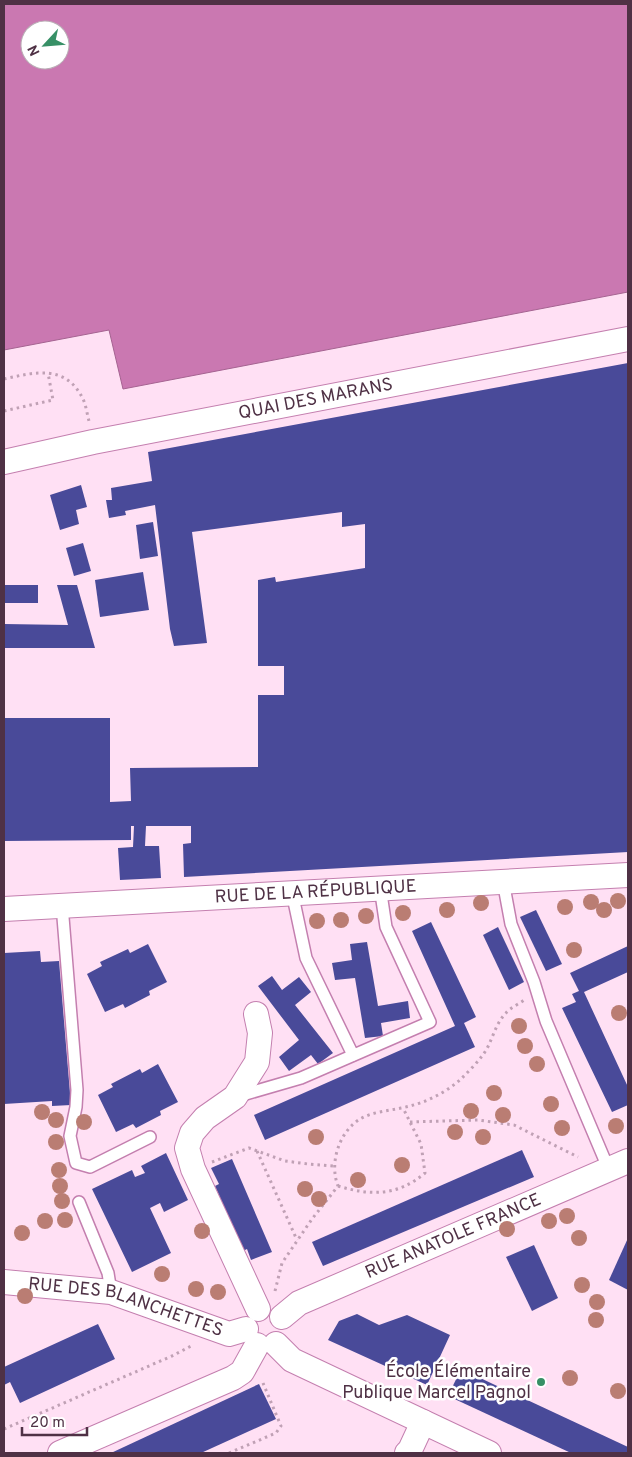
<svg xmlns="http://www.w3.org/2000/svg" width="632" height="1457" viewBox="0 0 632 1457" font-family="Overpass,sans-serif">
	<rect width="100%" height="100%" fill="#ffe0f4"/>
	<!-- water -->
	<path fill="#ca78b1" stroke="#a56391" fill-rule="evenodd" d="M4,4h624v288l-505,97 -14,-59 -105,20zM30,30h30v30h-30z"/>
	<!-- building -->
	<g fill="#494a99">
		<path d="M628,363v489l-444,25 -1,-33 8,-1v-17h-45l-1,20h14l2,32 -41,2 -2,-32 15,-1 1,-21h-3v14l-127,1v-123h106v84l21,-1 -1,-33 128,-1v-72h26v-29h-26v-86l17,-3 1,5 89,-14v-44l-23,3v-15l-150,20 15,111 -33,3 -4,-17 -15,-124 -30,6 1,4 -17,3 -3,-18h6l-1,-12 41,-7 -4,-29z"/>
		<path d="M81,485l6,22 -11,3 3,14 -19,6 -10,-35z"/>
		<path d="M153,522l5,34 -18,3 -4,-34z"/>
		<path d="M83,543l8,28 -17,5 -8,-28z"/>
		<path d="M143,572l6,38 -49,7 -5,-37z"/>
		<rect x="4" y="585" width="34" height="18"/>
		<path d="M57,585h20l18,63h-91v-24l64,1z"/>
		<path d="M536,910l26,54 -16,7 -26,-54z"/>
		<path d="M431,922l45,95 -12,6 11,24 -210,93 -11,-25 201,-89 -43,-95z"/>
		<path d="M498,927l26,55 -15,8 -26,-55z"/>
		<path d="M367,942l11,64 30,-5 2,17 -29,5 2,13 -18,2 -10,-60 -20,2 -3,-17 20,-3 -2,-16z"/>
		<path d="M148,944l19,38 -18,9 1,4 -25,13 -2,-4 -18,8 -18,-38 15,-8 -2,-4 28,-13 2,4z"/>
		<path d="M628,946v26l-44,20 44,95v18l-16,7 -50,-104 14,-6 -4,-8 7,-3 -9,-18z"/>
		<path d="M40,951l1,11 18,-1 12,144 -19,1v-5l-48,3v-151z"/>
		<path d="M272,976l10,14 17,-13 12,15 -16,13 38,48 -15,11 -7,-9 -22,16 -10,-14 20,-17 -41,-54z"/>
		<path d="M158,1064l20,38 -18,9 1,4 -25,13 -3,-4 -17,8 -18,-37 15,-8 -2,-3 29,-15 2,4z"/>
		<path d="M522,1150l12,27 -211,89 -11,-24z"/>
		<path d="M166,1153l22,47 -24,12 -4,-9 -10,5 21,45 -39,19 -40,-83 40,-19 3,7 10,-4 -4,-7z"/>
		<path d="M232,1159l40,93 -21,8 -4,-11 -4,2 -28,-65 4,-2 -8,-16z"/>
		<path d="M628,1238v52l-19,-10z"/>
		<path d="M534,1245l24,53 -26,13 -26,-54z"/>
		<path d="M357,1314l22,11 28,-10 43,20 -23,50 -99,-45 11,-19z"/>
		<path d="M98,1324l17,35 -95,44 -10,-21 -6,3v-18z"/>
		<path d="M461,1369l167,78v6h-57l-123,-57z"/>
		<path d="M259,1384l17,35 -75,34h-90z"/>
	</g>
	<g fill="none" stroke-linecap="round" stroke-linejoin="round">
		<defs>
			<g id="service">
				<path d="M503,881l8,43 23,58 12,39 63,149"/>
				<path d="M292,892l14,66 47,97"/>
				<path d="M62,905l15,185 -1,17 -6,29 6,27 14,4 60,-30"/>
				<path d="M239,1096l62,-18 129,-56 -44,-95 -6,-40"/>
				<path d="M79,1202l29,71 3,19"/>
			</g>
			<g id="minor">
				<path id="s1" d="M4,462l89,-20 535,-103"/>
				<path id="s2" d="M4,909l624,-34"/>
				<path d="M256,1014l4,19 -3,29 -22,35 -30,21 -13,15 -5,15 6,21 65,140"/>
				<path id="s3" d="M4,1282l107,10 118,42 17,-5"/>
				<path id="s4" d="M282,1317l17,-14 329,-142"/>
				<path d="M276,1344l16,16 197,93"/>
				<path d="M60,1453l173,-75 9,-6 15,-27"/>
				<path d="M407,1453l3,-3 13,-28"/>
			</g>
		</defs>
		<!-- service casing -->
		<use href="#service" stroke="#c47faf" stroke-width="14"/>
		<!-- minor casing -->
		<use href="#minor" stroke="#c47faf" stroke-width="26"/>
		<!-- path -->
		<g stroke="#c0a1b5" stroke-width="3" stroke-dasharray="2.5 4" stroke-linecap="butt">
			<path d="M4,379c31,-7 62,-15 79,20 3,6 4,15 6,22"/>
			<path d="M4,411l49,-11 -5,-27"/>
			<path d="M410,1122l68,-2 36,5 64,32"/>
			<path d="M257,1151l40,89"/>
			<path d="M212,1162l37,-14 36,13 23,3 26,2"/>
			<path d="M338,1186c33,10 60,10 87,-13l-4,-29 -18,-36"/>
			<path d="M275,1291l7,-28 30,-44 26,-33c-9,-23 1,-54 22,-67 12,-7 27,-8 41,-11 22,-4 43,-14 60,-29 7,-7 15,-15 21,-23 10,-12 12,-31 24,-43 4,-5 13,-9 18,-13"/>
			<path d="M4,1429l168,-73 21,-11"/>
			<path d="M229,1453l47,-20 5,-7 -18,-43"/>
		</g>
		<!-- service -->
		<use href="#service" stroke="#fff" stroke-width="11"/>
		<!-- minor -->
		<use href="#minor" stroke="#fff" stroke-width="24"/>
	</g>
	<!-- trees -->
	<g fill="#ba7d73">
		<circle cx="618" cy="901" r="8"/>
		<circle cx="591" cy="902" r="8"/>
		<circle cx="481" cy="903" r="8"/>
		<circle cx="565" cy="907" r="8"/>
		<circle cx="447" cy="910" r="8"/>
		<circle cx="604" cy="910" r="8"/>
		<circle cx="403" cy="913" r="8"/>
		<circle cx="366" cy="916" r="8"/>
		<circle cx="341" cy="920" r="8"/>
		<circle cx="317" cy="921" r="8"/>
		<circle cx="574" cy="950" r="8"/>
		<circle cx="619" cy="1013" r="8"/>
		<circle cx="519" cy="1026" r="8"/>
		<circle cx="525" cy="1046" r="8"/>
		<circle cx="537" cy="1064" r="8"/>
		<circle cx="494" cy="1093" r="8"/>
		<circle cx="551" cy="1104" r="8"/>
		<circle cx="471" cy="1111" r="8"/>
		<circle cx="42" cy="1112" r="8"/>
		<circle cx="503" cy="1115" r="8"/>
		<circle cx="56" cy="1120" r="8"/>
		<circle cx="84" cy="1122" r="8"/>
		<circle cx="616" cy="1126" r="8"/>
		<circle cx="562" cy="1128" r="8"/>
		<circle cx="455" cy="1132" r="8"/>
		<circle cx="316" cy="1137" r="8"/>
		<circle cx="483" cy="1137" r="8"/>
		<circle cx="56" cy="1142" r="8"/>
		<circle cx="402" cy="1165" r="8"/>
		<circle cx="59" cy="1170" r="8"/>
		<circle cx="358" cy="1180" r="8"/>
		<circle cx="60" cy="1186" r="8"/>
		<circle cx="305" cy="1189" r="8"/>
		<circle cx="319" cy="1199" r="8"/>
		<circle cx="62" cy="1201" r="8"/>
		<circle cx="567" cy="1216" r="8"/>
		<circle cx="65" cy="1220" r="8"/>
		<circle cx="45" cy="1221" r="8"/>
		<circle cx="549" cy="1221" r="8"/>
		<circle cx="507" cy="1229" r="8"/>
		<circle cx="202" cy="1231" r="8"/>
		<circle cx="22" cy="1233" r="8"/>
		<circle cx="579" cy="1238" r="8"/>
		<circle cx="162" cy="1274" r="8"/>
		<circle cx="582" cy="1285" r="8"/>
		<circle cx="196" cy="1289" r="8"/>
		<circle cx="218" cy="1292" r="8"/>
		<circle cx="25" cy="1296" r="8"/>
		<circle cx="597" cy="1302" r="8"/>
		<circle cx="596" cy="1320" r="8"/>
		<circle cx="570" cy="1378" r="8"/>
		<circle cx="618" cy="1391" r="8"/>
	</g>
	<!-- markers -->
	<circle fill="#379066" stroke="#fff" stroke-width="2" cx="541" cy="1382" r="5"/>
	<g text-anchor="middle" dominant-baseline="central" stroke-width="5" stroke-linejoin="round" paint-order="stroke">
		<!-- street labels -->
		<g font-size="18" fill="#4f3145" stroke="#fff">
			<text stroke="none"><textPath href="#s1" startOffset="318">QUAI DES MARANS</textPath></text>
			<text stroke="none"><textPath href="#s2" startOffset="312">RUE DE LA RÉPUBLIQUE</textPath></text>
			<text stroke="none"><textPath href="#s4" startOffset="190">RUE ANATOLE FRANCE</textPath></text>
			<text stroke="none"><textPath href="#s3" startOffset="125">RUE DES BLANCHETTES</textPath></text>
		</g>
		<!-- poi labels -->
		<g font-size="18" fill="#4f3145" stroke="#fff" text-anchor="end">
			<text x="531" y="1372">École Élémentaire<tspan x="531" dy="21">Publique Marcel Pagnol</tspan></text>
		</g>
	</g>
	<!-- border -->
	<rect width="632" height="1457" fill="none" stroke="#4f3145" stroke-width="10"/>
	<!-- north arrow -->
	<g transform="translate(45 45) rotate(244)"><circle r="24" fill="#ffffff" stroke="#b9adb5"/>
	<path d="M0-4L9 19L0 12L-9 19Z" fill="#379066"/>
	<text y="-8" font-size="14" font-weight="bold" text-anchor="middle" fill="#4f3145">N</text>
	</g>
	<!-- scale -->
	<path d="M22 1427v8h65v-8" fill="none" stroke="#4f3145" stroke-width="2.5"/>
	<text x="30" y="1427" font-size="15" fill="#4f3145" stroke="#ffffff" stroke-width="4" paint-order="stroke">20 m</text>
</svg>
